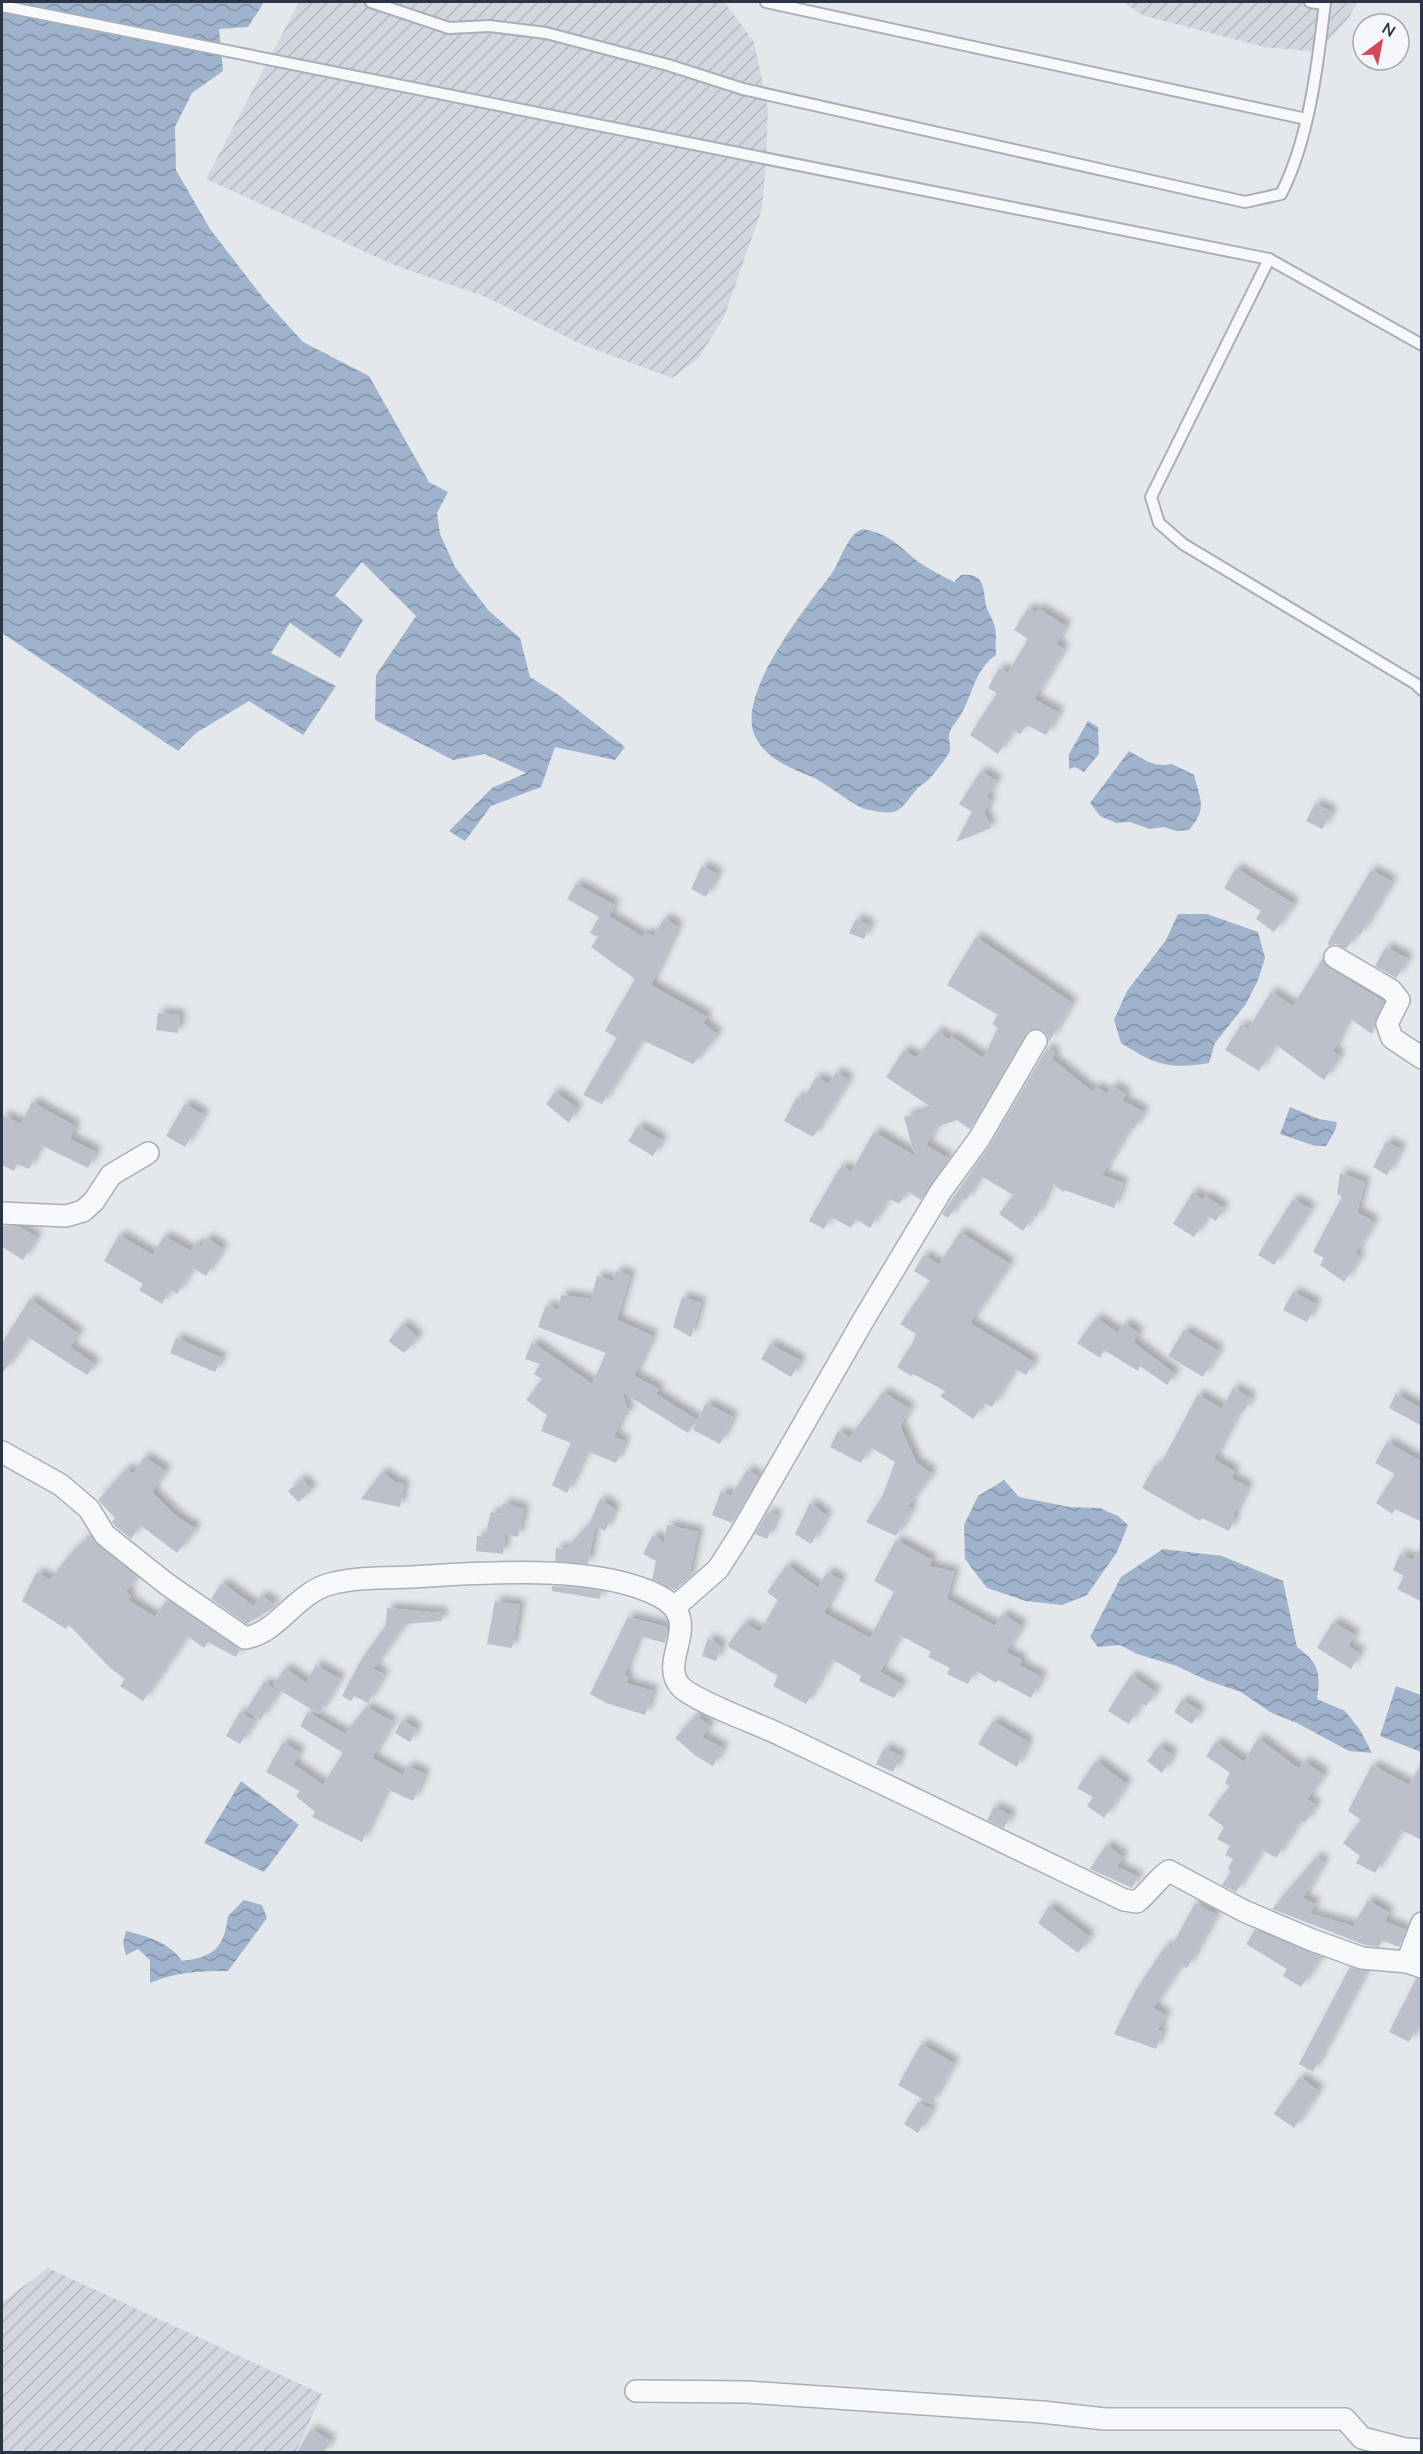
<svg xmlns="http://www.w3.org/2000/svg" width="1423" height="2454" viewBox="0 0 1423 2454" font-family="'Nunito Sans',sans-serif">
	<defs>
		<pattern id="industrial-furrows" width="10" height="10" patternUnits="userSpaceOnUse" patternTransform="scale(1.5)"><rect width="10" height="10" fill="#d2d6de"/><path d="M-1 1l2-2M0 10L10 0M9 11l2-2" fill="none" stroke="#b4b8c0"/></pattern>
		<pattern id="water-waves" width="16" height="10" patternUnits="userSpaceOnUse" patternTransform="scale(1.5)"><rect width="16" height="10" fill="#9fb4cc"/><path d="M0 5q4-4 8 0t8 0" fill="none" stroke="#8293a7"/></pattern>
		<filter id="shadow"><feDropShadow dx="5.5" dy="-5.5" stdDeviation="3" flood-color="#0004"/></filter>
	</defs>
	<rect width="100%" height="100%" fill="#e4e7ec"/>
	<!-- industrial -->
	<g fill="url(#industrial-furrows)">
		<path d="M299,2h423l4,2 28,38 14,68 -2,54 -4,45 -38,108 -26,42 -26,19 -91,-34 -95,-47 -92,-32 -188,-86z"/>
		<path d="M1123,2h234l-8,16 -32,34 -53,-5 -122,-32z"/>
		<path d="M48,2268l274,126 -26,58h-294v-150z"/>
	</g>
	<!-- water -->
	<g fill="url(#water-waves)">
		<path d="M2,2h262l-16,25 -29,2 4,42 -31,22 -17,34 1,43 34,59 54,70 39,43 66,34 60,106 19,10 -11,21 3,21 15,33 34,44 31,27 10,39 30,19 65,51 -10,13 -60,-13 -14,40 -50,19 -26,35 -16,-10 43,-43 34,-15 -41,-19 -32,6 -78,-40 1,-45 40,-59 -54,-54 -27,33 28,25 -23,38 -50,-35 -19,30 65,33 -33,49 -54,-34 -53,32 -18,18 -176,-118z"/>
		<path d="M863,529c29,6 35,17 57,34 10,7 23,13 34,19l7,-7c24,-3 22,13 25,30 2,8 7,14 9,22 2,9 0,18 1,28 -22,15 -23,40 -36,61 -3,5 -7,9 -10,15 -3,7 2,15 -1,22 -5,8 -13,18 -19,25 -4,5 -10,7 -14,12 -19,24 -17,25 -47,20 -14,-2 -43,-28 -59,-34 -20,-8 -43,-17 -54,-38 -23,-40 49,-130 74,-162 11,-14 16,-42 33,-47z"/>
		<path d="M1088,721l10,6 1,27 -15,18 -9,-5 -6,2v-15z"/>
		<path d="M1129,751c15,9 26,17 43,13l22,11c6,25 14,33 -5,55l-13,1 -12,-4 -14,2 -20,-7 -14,1 -16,-7 -10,-13z"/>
		<path d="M1178,914h29l51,18 7,26 -7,22 -12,24 -31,39 -6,20c-40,7 -55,1 -88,-20l-7,-23 13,-29 39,-51z"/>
		<path d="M1290,1107l29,12 18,3 -2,9 -9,15h-11l-35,-12z"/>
		<path d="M1004,1480l15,17 51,10 30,1 18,8 10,9 -11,27 -30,43 -25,10 -36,-4 -39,-13 -22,-29 -1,-34 14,-29z"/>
		<path d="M1163,1549l59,7 61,25 14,66c22,16 24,26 20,52l28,12 15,19 12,23 -23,-2 -52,-28 -27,-11 -29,-20 -35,-12 -29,-14 -40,-12 -17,-9 -22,2 -8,-10 31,-60z"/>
		<path d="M1396,1686l25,9v57l-41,-16z"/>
		<path d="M241,1781l58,44 -35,47 -60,-29z"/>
		<path d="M244,1900l18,5 5,13 -39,53c-29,0 -52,1 -78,12v-23l-12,-11 -12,6 -3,-12 3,-12c21,5 43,11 56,30 32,-4 42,-13 46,-45z"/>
	</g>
	<!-- building -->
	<g fill="#bbc0ca" filter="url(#shadow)">
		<path d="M1028,608l8,5 3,-4 27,17 -10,18 8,5 -30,50 25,14 -13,22 -19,-10 -7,9 -7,-4 -15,24 -28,-19 27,-42 -9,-5 11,-20 9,5 20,-34 -14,-9z"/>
		<path d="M981,771l16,10 -11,16 5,4 -7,11 7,16 -35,14 16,-30 -13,-8z"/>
		<path d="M1315,804l17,8 -10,17 -16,-8z"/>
		<path d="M702,866l16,8 -12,23 -15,-8z"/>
		<path d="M1236,868l58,36 -20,28 -18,-13 5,-8 -37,-23z"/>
		<path d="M1371,870l21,12 -32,53 -3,-3 -11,17 -10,-5 -7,2 -1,-4z"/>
		<path d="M576,884l39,21 -6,11 34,21 2,-4 9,3 10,-18 14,9 -27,58 56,32 -4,6 15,12 -25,29 -51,-24 -40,64 -19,-9 34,-57 -12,-7 30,-52 -44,-32 7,-10 -8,-4 9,-16 -32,-18z"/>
		<path d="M856,919l14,6 -6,14 -15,-6z"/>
		<path d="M976,937l96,66 -23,39 -2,-7 -5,-5h-12l-5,4 -55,95 -13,-9 -21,7 -10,18 23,14 -28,41 -14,-9 -8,13 -11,-6 -18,30 -14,-9 -5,9 -20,-11 -7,12 -15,-8 27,-47 6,-8 9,6 23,-40 41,24 -11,-39 30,-8 -48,-32 18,-27 12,8 22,-27 11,9 2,-4 32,22 15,-30 -6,-4 6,-9 -51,-30z"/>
		<path d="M1386,947l22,12 -12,19 -21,-12z"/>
		<path d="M1323,958l6,10 55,34 -12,32 -23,-16 -16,33 7,5 -16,24 -49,-36 -16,27 -34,-21 16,-25 7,4 23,-37 22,14z"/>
		<path d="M158,1013l22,2 -2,18 -22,-3z"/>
		<path d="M1047,1048l8,5 -3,6 41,33 3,-5 11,7 5,-8 14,8 -4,6 22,12 -10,17 -4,-2 -28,48 21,8 -9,25 -50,-18 -1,2 -11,-9 -16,34 -3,-2 -10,16 -24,-17 14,-19 -32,-19 -15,24 -4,-2 -14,20 -6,-4 48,-69z"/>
		<path d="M836,1072l13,8 -36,57 -29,-16 13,-24 6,3 13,-23 13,7z"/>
		<path d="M555,1092l22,16 -8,15 -23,-19z"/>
		<path d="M32,1102l43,24 -5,13 26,13 -8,16 -47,-23 -12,24 -12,-5 -3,7 -12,-6v-50l19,9z"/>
		<path d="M185,1104l19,11 -19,32 -19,-11z"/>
		<path d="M638,1126l24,14 -9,16 -25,-15z"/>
		<path d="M1386,1142l15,7 -14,26 -14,-8z"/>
		<path d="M1340,1173l25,9 -8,30 17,10 -19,32 5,3 -16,25 -24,-17 4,-7 -11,-6 29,-55 -5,-3z"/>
		<path d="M1193,1192l10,8 2,-4 19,12 -8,13 -8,-5 -14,21 -21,-13z"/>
		<path d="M1293,1199l18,10 -37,56 -16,-10z"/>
		<path d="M3,1226l16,1 18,10 -14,23 -21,-13z"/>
		<path d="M960,1232l50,32 -40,59 64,39 -8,13 -11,-6 -23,38 -7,-4 -12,16 -33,-23 5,-5 -32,-17 -2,2 -14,-9 15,-23 4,-10 -16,-10 30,-43 -16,-10 10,-16 15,10z"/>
		<path d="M119,1235l34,20 11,-19 27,15 6,-8 4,4 6,-9 16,11 -17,27 -13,-8 -16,26 -7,-4 -8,14 -23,-14 4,-6 -39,-23z"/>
		<path d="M616,1271l14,4 -13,45 36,16 -19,40 25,13 -3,5 41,26 -9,13 -66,-41 7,22 -7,2 -8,21 11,4 -9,22 -29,-12 -20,42 -15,-8 19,-42 -30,-12 6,-16 -21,-15 16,-21 -8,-5 6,-10 -15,-5 7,-17 60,42 14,-31 -68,-26 8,-22 13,5 2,-15 30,4 6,-23 16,5z"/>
		<path d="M1293,1292l23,12 -9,18 -24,-12z"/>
		<path d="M682,1297l19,6 -10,34 -18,-10z"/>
		<path d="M30,1299l49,35 -9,13 25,17 -8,11 -59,-38 -26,37v-31z"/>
		<path d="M1096,1318l22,15 7,-10 14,11 -6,8 42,32 -8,11 -27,-19 -2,5 -34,-21 -4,8 -23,-15z"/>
		<path d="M403,1324l15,14 -14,15 -16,-12z"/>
		<path d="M1184,1330l35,21 -16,26 -35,-21z"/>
		<path d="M176,1338l46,20 -7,14 -45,-19z"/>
		<path d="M770,1344l31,17 -10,16 -30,-18z"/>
		<path d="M1233,1388l18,10 -7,13 -4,-2 -26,50 21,13 -4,6 17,9 -15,29 2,2 -6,13 -27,-13 -2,3 -58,-33 13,-23 4,2 39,-73 24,15z"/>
		<path d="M883,1392l27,17 -10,17 16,36 16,12 -24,32 4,3 -16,27 -30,-14 17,-27 12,-33 -25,-15 -9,16 -31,-16 8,-16 12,6z"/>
		<path d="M1396,1394l26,15v17l-33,-18z"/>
		<path d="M706,1403l27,14 -13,27 -27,-14z"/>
		<path d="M1387,1442l35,20v60l-27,-13 -3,5 -16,-11 19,-29 -20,-11z"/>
		<path d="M144,1457l22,14 -14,21 24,24 20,13 -19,24 -37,-28 -9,14 -16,-13 -3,-4 3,-4 -17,-18 29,-32 6,6z"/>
		<path d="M747,1470l12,7 -27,46 -20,-8 9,-24 10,5z"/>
		<path d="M382,1472l13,10 9,2 -4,23 -39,-8z"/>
		<path d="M302,1479l10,11 -14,12 -10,-11z"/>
		<path d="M600,1499l15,10 -10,22 -10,-5 -7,38 -33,-3 1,-13 10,1 24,-27z"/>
		<path d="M503,1503l21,6 -6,28 -13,-3 -2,20 -27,-3 1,-15 8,1 6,-25 9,2z"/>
		<path d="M810,1503l17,13 -16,28 -16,-10z"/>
		<path d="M768,1512l9,4 -10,23 -12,-5z"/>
		<path d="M667,1525l31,7 -9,43h3l-17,15 -23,-10 4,-19 -13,-7 10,-19 11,8z"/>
		<path d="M89,1536l48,41 -11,14 5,5 -3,4 27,17 12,-17 73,49 -4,8 -28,-15 -4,6 -17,-12 -44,65 -23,-15 5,-7 -15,-11 -41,-43 -3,4 -44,-28 15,-29 13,8 20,-26z"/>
		<path d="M896,1540l36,20 -3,6 25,6 -7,27 48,27 7,-12 20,12 -16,26 16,8 -3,5 23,12 -11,21 -33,-18 -2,3 -21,-13 -7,14 -21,-10 3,-6 -22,-11 3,-5 -31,-17 -20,37 22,12 -8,14 -35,-17 2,-5 -29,-17 -26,45 -33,-18 5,-10 -51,-30 17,-23 16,9 18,-32 -11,-8 20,-27 31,23 9,-16 14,8 -17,33 46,25 24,-46 -20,-11z"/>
		<path d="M1422,1545v57l-25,-13 7,-13 -11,-6 7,-16 13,6z"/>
		<path d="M222,1583l32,23 7,-11 15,11 -29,18 -36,-25z"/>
		<path d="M552,1586l49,5 -1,8 -48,-8z"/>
		<path d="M495,1601l25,4 -8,43 -25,-4z"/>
		<path d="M387,1608l55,5v8l-37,3 -32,45 11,5 -16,29 -14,-7 -3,5 -9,-5 19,-36 25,-35z"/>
		<path d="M628,1617l39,10 -2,16 -26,-7 -15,39 5,2 -3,6 27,8 -8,24 -39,-12 -16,-9z"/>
		<path d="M1333,1622l22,13 -7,11 12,7 -9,16 -34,-21z"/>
		<path d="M708,1638l13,8 -5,15 -14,-5z"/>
		<path d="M316,1665l24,14 -21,35 -46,-28 12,-18 21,15z"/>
		<path d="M1131,1675l25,17 -10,14 -5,-3 -12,21 -21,-13z"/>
		<path d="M264,1682l15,10 -19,28 -14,-10z"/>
		<path d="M1182,1700l18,11 -8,13 -18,-12z"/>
		<path d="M366,1707l27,15 -21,36 31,17 4,-9 18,8 -12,27 -26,-12 -25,53 -50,-25 3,-5 -19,-16 4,-5 -34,-19 17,-30 17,11 -7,11 30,21 20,-32 -43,-27 8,-14 37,22z"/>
		<path d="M240,1712l15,9 -15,23 -14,-8z"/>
		<path d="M696,1715l14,11 -8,11 21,11 -10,18 -17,-10 -21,-18z"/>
		<path d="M402,1720l15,9 -7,13 -15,-9z"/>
		<path d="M993,1721l35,21 -11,25 -39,-23z"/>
		<path d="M1258,1738l41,31 5,-8 20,14 -17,24 9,6 -11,18 -5,-3 -24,38 -14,-8 -26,42 -14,-7 9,-14 -3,-2 5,-10 -8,-4 5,-9 -13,-7 7,-12 -16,-12 22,-29 -5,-3 5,-10 -24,-17 10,-14 28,20z"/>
		<path d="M1159,1746l14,9 -11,18 -15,-12z"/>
		<path d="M884,1748l17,8 -8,16 -17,-8z"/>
		<path d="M1096,1761l31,23 -23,34 -17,-12 6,-9 -16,-9z"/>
		<path d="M1422,1763v77l-21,-10 -26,43 -19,-10 4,-7 -17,-13 18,-23 -13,-9 24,-46 37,20z"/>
		<path d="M994,1807l17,8 -7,13 -17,-8z"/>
		<path d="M1106,1845l17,12 -6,10 21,10 -6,11 -42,-19z"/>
		<path d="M1316,1857l8,5 -21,36 12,6 -5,10 43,12 15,-26 21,13 -5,8 22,9 -7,17 -17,-7 -3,7 -14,-2 -93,-36z"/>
		<path d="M1195,1903l21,12 -29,53 -6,-3 -28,43 13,7 -8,15 4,2 -6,17 -42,-15 22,-44 30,-45 5,3z"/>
		<path d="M1049,1906l41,31 -12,16 -40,-30z"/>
		<path d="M1255,1930l66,27 -20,30 -18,-11 4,-7 -41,-25z"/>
		<path d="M1350,1967l16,4 -53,101 -14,-8z"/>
		<path d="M1416,1979h6v39l-13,24 -20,-10z"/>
		<path d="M921,2044l33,19 -23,41 -33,-19z"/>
		<path d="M1300,2077l19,14 -25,37 -20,-14z"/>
		<path d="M918,2102l14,8 -14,23 -14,-9z"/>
		<path d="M311,2429l20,12 -7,11h-27z"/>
	</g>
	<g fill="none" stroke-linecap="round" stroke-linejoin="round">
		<defs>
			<g id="service">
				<path d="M371,2l78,26 40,-2 57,7 122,32 75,24 502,113 36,-8c28,-54 37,-131 44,-192"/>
				<path d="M766,2l540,117"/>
				<path d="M1310,2l14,2"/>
				<path d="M2,6l1267,253 153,86"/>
				<path d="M1269,259l-118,238 8,26 24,21 233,140 6,6"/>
			</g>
			<g id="minor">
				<path d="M1335,957l56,33 8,10 -12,24 5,14 30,20"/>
				<path d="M2,1213l64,3 17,-5 11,-10 17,-26 37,-22"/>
				<path d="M2,1452l59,33 28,24 16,26 63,50 77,53c33,-5 51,-45 85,-54 26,-7 57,-6 83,-7 69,-4 183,-14 246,19 48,25 -3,64 22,91 15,15 80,38 102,49 114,54 227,109 341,164l13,2c10,-8 24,-27 32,-31l75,40 68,29 50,18 45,4"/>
				<path d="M676,1606l42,-37 23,-36 123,-214 77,-128 38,-52 57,-98"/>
				<path d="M1422,1923l-15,39 15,5"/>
				<path d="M636,2391l111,1 295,20 63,7h240l17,19 43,11 17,1"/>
			</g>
		</defs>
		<!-- service casing -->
		<use href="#service" stroke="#a9aeb7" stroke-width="14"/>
		<!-- minor casing -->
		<use href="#minor" stroke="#a9aeb7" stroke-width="24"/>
		<!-- service -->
		<use href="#service" stroke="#f7f8fa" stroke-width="10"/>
		<!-- minor -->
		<use href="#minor" stroke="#f7f8fa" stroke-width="21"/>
	</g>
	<!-- border -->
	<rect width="1423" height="2454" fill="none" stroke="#2b3445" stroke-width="6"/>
	<!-- north arrow -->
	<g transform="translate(1381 42) rotate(32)"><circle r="28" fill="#f4f6f9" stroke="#a4a8b1" stroke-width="1.5"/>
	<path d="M0-4.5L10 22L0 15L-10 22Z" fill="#d1495b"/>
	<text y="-9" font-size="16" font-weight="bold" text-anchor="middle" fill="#2b3445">N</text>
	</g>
</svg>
